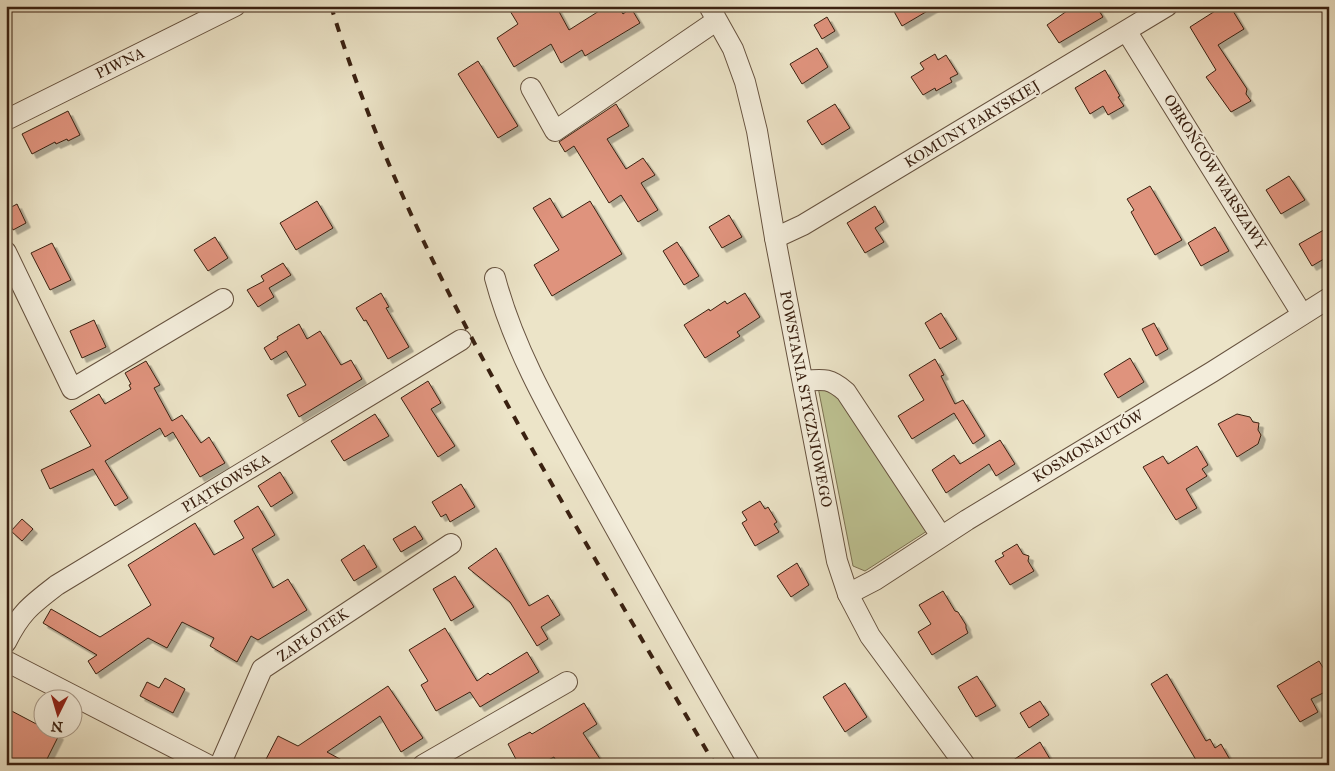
<svg xmlns="http://www.w3.org/2000/svg" width="1335" height="771" viewBox="0 0 1335 771" font-family="'IM FELL Great Primer',serif">
	<defs>
		<filter id="shadow"><feDropShadow dx="4.5" dy="4.5" stdDeviation="0" flood-color="#0004"/></filter>
	</defs>
	<rect width="100%" height="100%" fill="#ece4c8"/>
	<filter id="stains"><feTurbulence type="fractalNoise" baseFrequency=".004" numOctaves="4"/><feColorMatrix values="0 0 0 0 .2 0 0 0 0 .09 0 0 0 0 .02 0 0 0 .5 -.17"/></filter>
	<radialGradient id="worn" r=".72"><stop offset=".6" stop-color="#630" stop-opacity="0"/><stop offset="1" stop-color="#630" stop-opacity=".3"/></radialGradient>
	<!-- green -->
	<path fill="#bdc292" stroke="#7c7252" d="M818,387l18,4 91,140 -62,40 -12,-5z"/>
	<!-- building -->
	<g fill="#df937d" stroke="#3a2111" filter="url(#shadow)">
		<path d="M507,6h49l13,24 38,-24h11l5,8 8,-6 9,15 -55,33 -3,-6 -21,13 -10,-19 -37,23 -17,-29 21,-14z"/>
		<path d="M891,6h45l-34,20z"/>
		<path d="M1074,6h22l7,11 -44,26 -12,-18z"/>
		<path d="M1223,6h7l14,23 -26,16 29,44 -1,5 5,7 -20,11 -25,-35 10,-7 -26,-43z"/>
		<path d="M827,17l8,14 -13,8 -8,-14z"/>
		<path d="M817,48l11,19 -26,17 -12,-20z"/>
		<path d="M935,54l3,6 8,-5 12,19 -8,4 2,4 -16,9 -1,-3 -12,7 -12,-18 13,-8 -4,-6z"/>
		<path d="M478,61l40,65 -20,12 -40,-64z"/>
		<path d="M1105,70l15,26 -2,1 6,9 -16,9 -5,-9 -13,8 -15,-26z"/>
		<path d="M616,104l13,22 -22,13 19,30 17,-11 12,17 -14,8 17,27 -20,12 -17,-27 -12,8 -35,-57 -9,6 -6,-10z"/>
		<path d="M835,104l15,24 -28,17 -15,-24z"/>
		<path d="M68,111l12,24 -12,6 -1,-2 -11,5 -1,-2 -23,12 -10,-20z"/>
		<path d="M1289,176l16,24 -24,14 -15,-24z"/>
		<path d="M1150,186l32,54 -27,15 -24,-43 3,-2 -7,-11z"/>
		<path d="M550,198l12,20 28,-17 32,53 -70,42 -18,-31 25,-15 -26,-42z"/>
		<path d="M317,201l16,27 -37,22 -16,-27z"/>
		<path d="M17,204l9,19 -13,7 -7,-14v-6z"/>
		<path d="M875,206l9,16 -9,6 9,14 -19,11 -18,-30z"/>
		<path d="M729,215l13,22 -20,11 -13,-21z"/>
		<path d="M1215,227l14,24 -28,15 -13,-23z"/>
		<path d="M1329,227v29l-17,10 -13,-22z"/>
		<path d="M215,237l13,21 -20,13 -14,-21z"/>
		<path d="M677,242l22,34 -15,9 -21,-34z"/>
		<path d="M52,243l19,37 -21,10 -19,-37z"/>
		<path d="M283,263l8,12 -22,13 5,9 -16,10 -11,-17 17,-9 -3,-5z"/>
		<path d="M381,293l8,14 -3,1 23,39 -21,12 -22,-39 -2,1 -8,-13z"/>
		<path d="M745,293l15,24 -23,15 3,4 -35,22 -21,-33 25,-16 1,2 15,-10 2,3z"/>
		<path d="M941,313l16,26 -17,10 -15,-26z"/>
		<path d="M94,320l12,27 -24,11 -12,-27z"/>
		<path d="M1154,323l14,26 -12,7 -14,-27z"/>
		<path d="M299,324l8,15 13,-8 21,34 10,-5 11,19 -63,38 -12,-22 19,-10 -20,-34 -15,9 -7,-12 14,-9 -1,-2z"/>
		<path d="M1130,358l14,24 -26,16 -14,-24z"/>
		<path d="M935,359l9,16 -3,1 14,28 8,-4 22,36 -12,8 -19,-31 -42,26 -14,-23 26,-16 -15,-25z"/>
		<path d="M146,361l14,24 -6,3 18,33 10,-6 19,28 8,-6 16,26 -25,14 -27,-45 -8,5 -5,-9 -55,33 23,37 -13,8 -22,-37 -43,20 -9,-19 50,-24 -21,-35 29,-17 6,10 26,-15 -2,-4 2,-1 -6,-11z"/>
		<path d="M428,381l13,22 -10,6 24,37 -17,11 -37,-59z"/>
		<path d="M375,414l14,22 -45,25 -13,-20z"/>
		<path d="M1237,414l13,3 3,5 6,1 -1,7 3,5 -3,9 -21,13 -19,-33z"/>
		<path d="M1000,440l15,24 -19,12 -7,-12 -43,29 -14,-23 22,-15 6,9z"/>
		<path d="M1197,446l11,19 -6,4 5,7 -21,13 11,19 -21,12 -33,-53 20,-11 5,8z"/>
		<path d="M280,472l13,21 -22,14 -13,-21z"/>
		<path d="M461,484l14,23 -25,15 -4,-8 -5,3 -9,-15z"/>
		<path d="M760,501l5,8 3,-2 9,15 -3,2 5,8 -24,14 -13,-23 5,-3 -5,-8z"/>
		<path d="M258,506l17,29 -23,14 21,39 15,-9 19,31 -49,30 -7,-4 -14,26 -27,-16 4,-8 -32,-16 -15,26 -19,-10 -52,36 -8,-13 9,-6 -54,-32 8,-14 49,28 51,-32 -23,-40 67,-42 19,32 30,-17 -10,-17z"/>
		<path d="M22,519l11,10 -11,12 -11,-10z"/>
		<path d="M415,526l8,13 -22,13 -8,-13z"/>
		<path d="M1017,544l6,10 6,2 -1,5 6,10 -24,14 -15,-24 9,-5 -2,-3z"/>
		<path d="M364,545l13,22 -23,14 -13,-21z"/>
		<path d="M496,548l33,58 19,-11 12,20 -19,12 7,12 -11,7 -27,-44 -42,-34z"/>
		<path d="M797,563l12,22 -18,12 -14,-21z"/>
		<path d="M455,576l19,31 -23,14 -18,-32z"/>
		<path d="M943,591l12,20 3,1 8,13v3l2,5 -36,22 -14,-23 13,-8 -12,-19z"/>
		<path d="M445,628l32,53 11,-8 2,2 37,-23 12,20 -59,35 -10,-15 -34,19 -15,-26 7,-4 -19,-31z"/>
		<path d="M1319,661l10,16v13l-18,9 7,13 -18,10 -23,-36z"/>
		<path d="M1167,674l39,67 4,-2 5,9 6,-4 12,21h-34l-48,-81z"/>
		<path d="M977,676l19,30 -20,11 -18,-30z"/>
		<path d="M165,678l20,11 -12,24 -33,-17 7,-14 12,6z"/>
		<path d="M845,683l22,34 -22,15 -22,-35z"/>
		<path d="M388,686l35,52 -22,14 -21,-36 -53,36 24,13h-88l15,-29 20,10z"/>
		<path d="M1040,701l9,14 -20,13 -9,-15z"/>
		<path d="M584,703l13,21 -14,9 21,32h-46l-4,-8 -15,8h-20l-11,-21 22,-12 2,2z"/>
		<path d="M6,708l36,19v1h4l13,7 -15,30h-38z"/>
		<path d="M1040,742l10,17 -9,6h-35z"/>
	</g>
	<g fill="none" stroke-linecap="round" stroke-linejoin="round">
		<defs>
			<g id="minor">
				<path d="M709,6l24,43 12,33 12,49 18,107 62,323 11,33 22,42 95,129"/>
				<path d="M1127,32l175,282"/>
				<path d="M531,88l24,43 161,-110"/>
				<path d="M6,120l229,-114"/>
				<path d="M775,238l28,-13 364,-219"/>
				<path d="M6,252l66,137 151,-90"/>
				<path d="M495,278c21,79 64,148 103,219 50,90 100,180 152,268"/>
				<path d="M803,381c21,-2 27,-3 43,11l95,144"/>
				<path d="M848,594l27,-14 92,-60 245,-148 117,-74"/>
				<path d="M6,642c15,-30 25,-37 51,-57l404,-245"/>
				<path d="M6,661l202,104"/>
				<path d="M220,765l42,-96 189,-125"/>
				<path d="M423,765l144,-83"/>
			</g>
		</defs>
		<!-- minor casing -->
		<use href="#minor" stroke="#66523f" stroke-width="22"/>
		<!-- minor -->
		<use href="#minor" stroke="#f3eddb" stroke-width="20"/>
		<!-- rail -->
		<path stroke="#3a2111" stroke-width="4" stroke-dasharray="9 9" stroke-linecap="butt" d="M331,6c57,186 150,355 246,522 46,79 92,158 138,237"/>
	</g>
	<g text-anchor="middle" dominant-baseline="central" stroke-width="4" stroke-linejoin="round" paint-order="stroke">
		<!-- street labels -->
		<g font-size="15" fill="#3a2111" stroke="#f3eddb">
			<text transform="translate(120 63) rotate(-26)">PIWNA</text>
			<text transform="translate(972 124) rotate(-31)">KOMUNY PARYSKIEJ</text>
			<text transform="translate(1215 172) rotate(58)">OBROŃCÓW WARSZAWY</text>
			<text transform="translate(806 399) rotate(79)">POWSTANIA STYCZNIOWEGO</text>
			<text transform="translate(1088 446) rotate(-31)">KOSMONAUTÓW</text>
			<text transform="translate(226 483) rotate(-31)">PIĄTKOWSKA</text>
			<text transform="translate(313 635) rotate(-34)">ZAPŁOTEK</text>
		</g>
	</g>
	<!-- margin -->
	<rect width="1335" height="771" fill="none" stroke="#ece4c8" stroke-width="25"/>
	<rect x="8" y="8" width="1320" height="756" fill="none" stroke="#3a2111" stroke-width="2.5"/>
	<rect x="12" y="12" width="1310" height="746" fill="none" stroke="#3a2111"/>
	<!-- north arrow -->
	<g transform="translate(58 714) rotate(185)"><circle r="24" fill="#f3eddb" stroke="#a99b8a"/>
	<path d="M0-4L9 19L0 12L-9 19Z" fill="#8f2418"/>
	<text y="-8" font-size="14" font-weight="bold" text-anchor="middle" fill="#3a2111">N</text>
	</g>
	<rect width="100%" height="100%" filter="url(#stains)"/>
	<rect width="100%" height="100%" fill="url(#worn)"/>
</svg>
